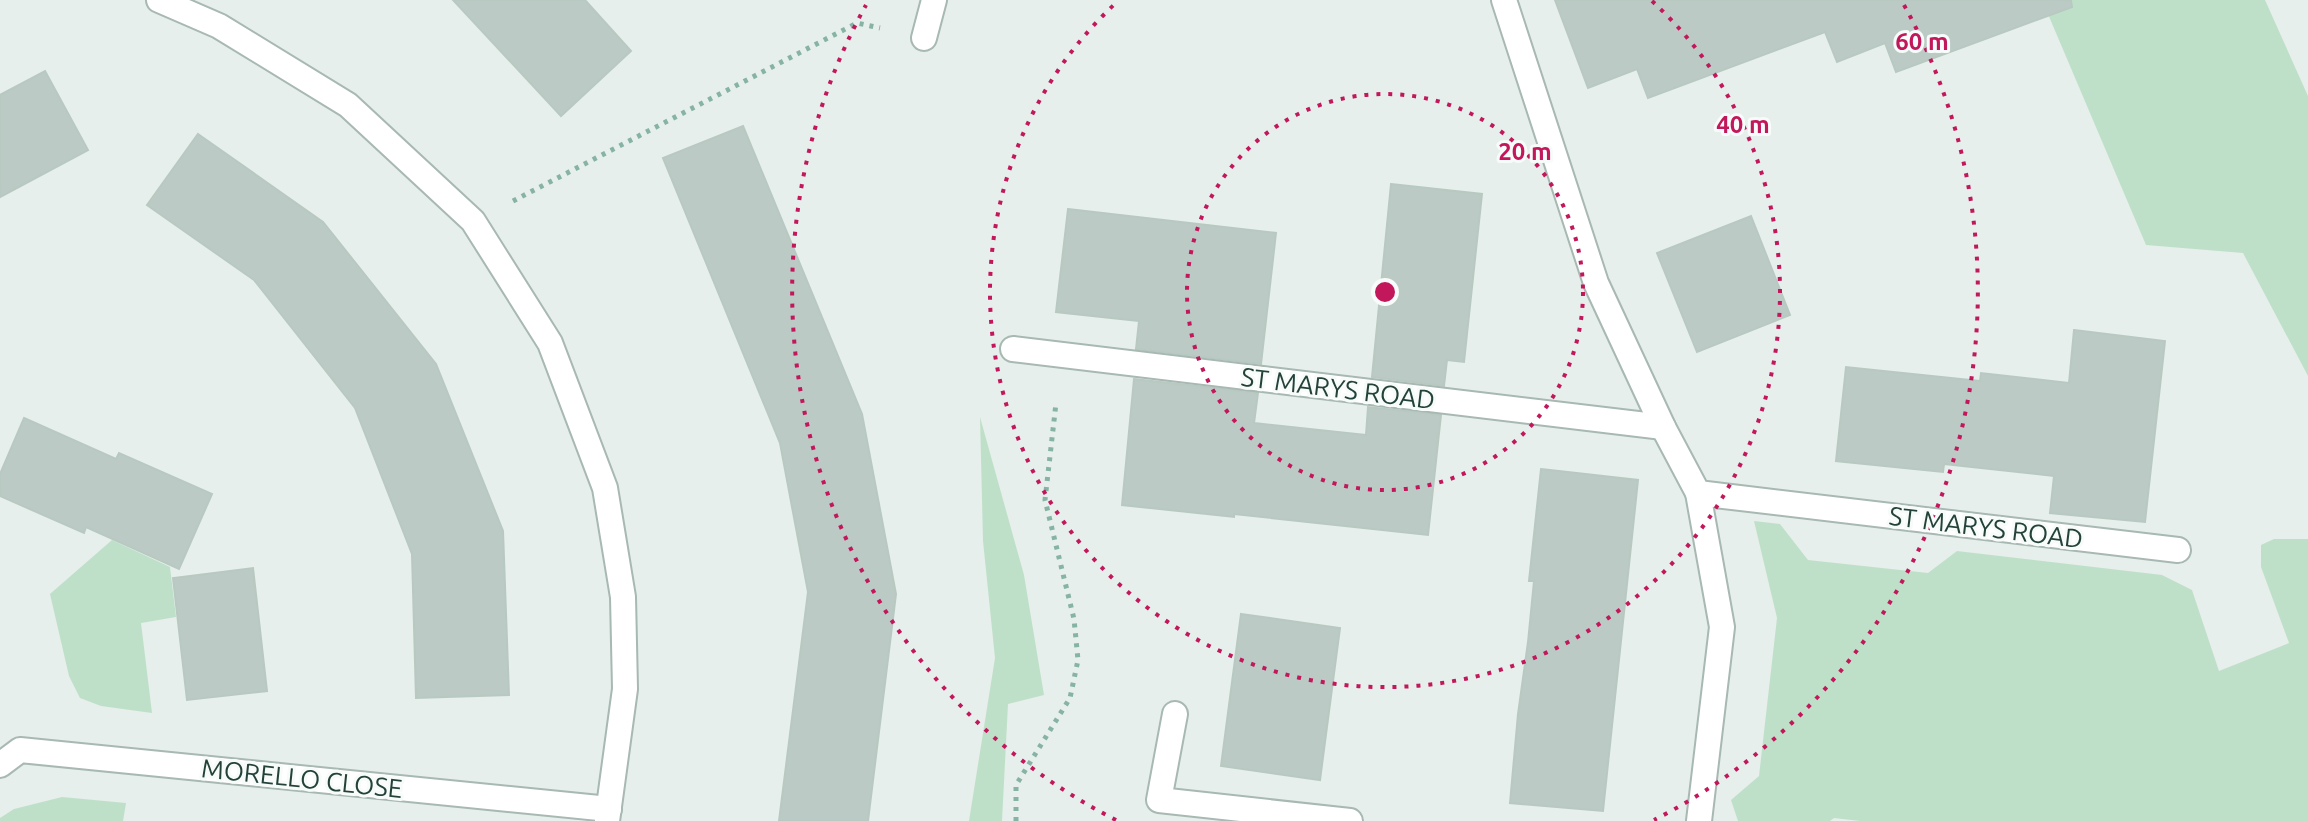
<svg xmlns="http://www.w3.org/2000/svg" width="2308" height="821" viewBox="0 0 2308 821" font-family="Ubuntu,sans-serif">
	<rect width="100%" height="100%" fill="#e6efeb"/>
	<!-- green -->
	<g fill="#bfe0c8">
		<path d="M2042,0h223l43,96v280l-65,-123 -97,-8z"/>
		<path d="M980,417l44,158 20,120 -36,9 -6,117h-33l26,-163 -12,-117z"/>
		<path d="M1754,521l26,3 28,36 120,13 29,-22 205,24 30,15 27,81 70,-28 -28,-76v-22l13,-6h34v282h-448l-26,-3 -4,3h-92l-7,-21 28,-24 18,-158z"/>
		<path d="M112,540l58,27 6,50 -35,6 11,90 -51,-7 -21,-8 -11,-22 -19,-82z"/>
		<path d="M62,797l64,6 -3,18h-123v-3l14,-9z"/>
	</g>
	<!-- building -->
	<g fill="#bbcac4" stroke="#b8c9c2" stroke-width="2">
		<path d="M453,0h132l46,51 -70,65z"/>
		<path d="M1555,0h516l1,7 -176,65 -11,-29 -48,19 -12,-30 -177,66 -11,-29 -49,19z"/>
		<path d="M45,71l43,79 -88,47v-102z"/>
		<path d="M743,126l119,288 34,180 -28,227h-89l29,-229 -28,-149 -117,-285z"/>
		<path d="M198,134l125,88 113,142 67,167 6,164 -93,3 -4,-144 -57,-146 -101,-128 -107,-75z"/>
		<path d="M1391,184l91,10 -18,168 -17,-2 -3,26 -72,-9z"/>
		<path d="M1068,209l208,24 -15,131 -125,-15 3,-28 -83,-9z"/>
		<path d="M1751,216l39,99 -93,37 -40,-99z"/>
		<path d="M2074,330l91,11 -20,181 -95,-9 4,-37 -110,-12 -1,8 -107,-11 10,-94 134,14 1,-8 88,10z"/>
		<path d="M1134,379l124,14 -4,30 112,12 2,-28 73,8 -13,120 -194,-21v3l-112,-12z"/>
		<path d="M24,418l92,41 3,-6 93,41 -33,75 -93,-42 -2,6 -84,-37v-22z"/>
		<path d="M1541,469l97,11 -35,331 -93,-8 8,-89 10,-72 6,-61h-5z"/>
		<path d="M253,568l14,123 -80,9 -14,-122z"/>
		<path d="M1241,614l99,14 -20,152 -99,-14z"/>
	</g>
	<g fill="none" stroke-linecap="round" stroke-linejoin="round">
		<defs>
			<g id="minor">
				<path d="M159,0l60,26 129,79 125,116 77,122 55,145 18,109 2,92 -18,132"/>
				<path d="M1504,0l92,283 67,144 35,66 480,57"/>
				<path d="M924,38l10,-38"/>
				<path d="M1013,349l650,78"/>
				<path d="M1698,493l24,134 -23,194"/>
				<path d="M1175,714l-16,86 191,21"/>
				<path d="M0,765l20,-15 589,59"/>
			</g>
		</defs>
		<!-- minor casing -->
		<use href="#minor" stroke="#a8b8b2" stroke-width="28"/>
		<!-- path -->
		<g stroke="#86b3a5" stroke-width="5" stroke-dasharray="4 6" stroke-linecap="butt">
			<path d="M513,201l344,-178 23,5"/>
			<path d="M1016,821v-36l54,-87 8,-38 -4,-41 -29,-119 11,-97"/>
		</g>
		<!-- minor -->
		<use href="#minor" stroke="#fff" stroke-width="24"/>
	</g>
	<!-- distance rings -->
	<g fill="none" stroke="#c2185b" stroke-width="4" stroke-dasharray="4 8">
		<circle cx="1385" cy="292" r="198"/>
		<path d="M1652 1A395 395 0 1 1 1118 1"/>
		<path d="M1116 820A593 593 0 0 1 866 5M1904 5A593 593 0 0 1 1654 820"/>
	</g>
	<g text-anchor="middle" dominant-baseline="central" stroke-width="6" stroke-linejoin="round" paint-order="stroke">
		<!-- street labels -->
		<g font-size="26" fill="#24423a" stroke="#f7fbf9">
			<text transform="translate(1338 388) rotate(7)">ST MARYS ROAD</text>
			<text transform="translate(1986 527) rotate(7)">ST MARYS ROAD</text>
			<text transform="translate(302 778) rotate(6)">MORELLO CLOSE</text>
		</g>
	</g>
	<circle cx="1385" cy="292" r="12" fill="#c2185b" stroke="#f7fbf9" stroke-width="4"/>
	<g font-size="24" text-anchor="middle" font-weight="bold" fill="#c2185b" stroke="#f7fbf9" stroke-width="6" stroke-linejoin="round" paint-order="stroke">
		<text x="1922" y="50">60 m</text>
		<text x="1743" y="133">40 m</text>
		<text x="1525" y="160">20 m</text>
	</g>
</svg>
